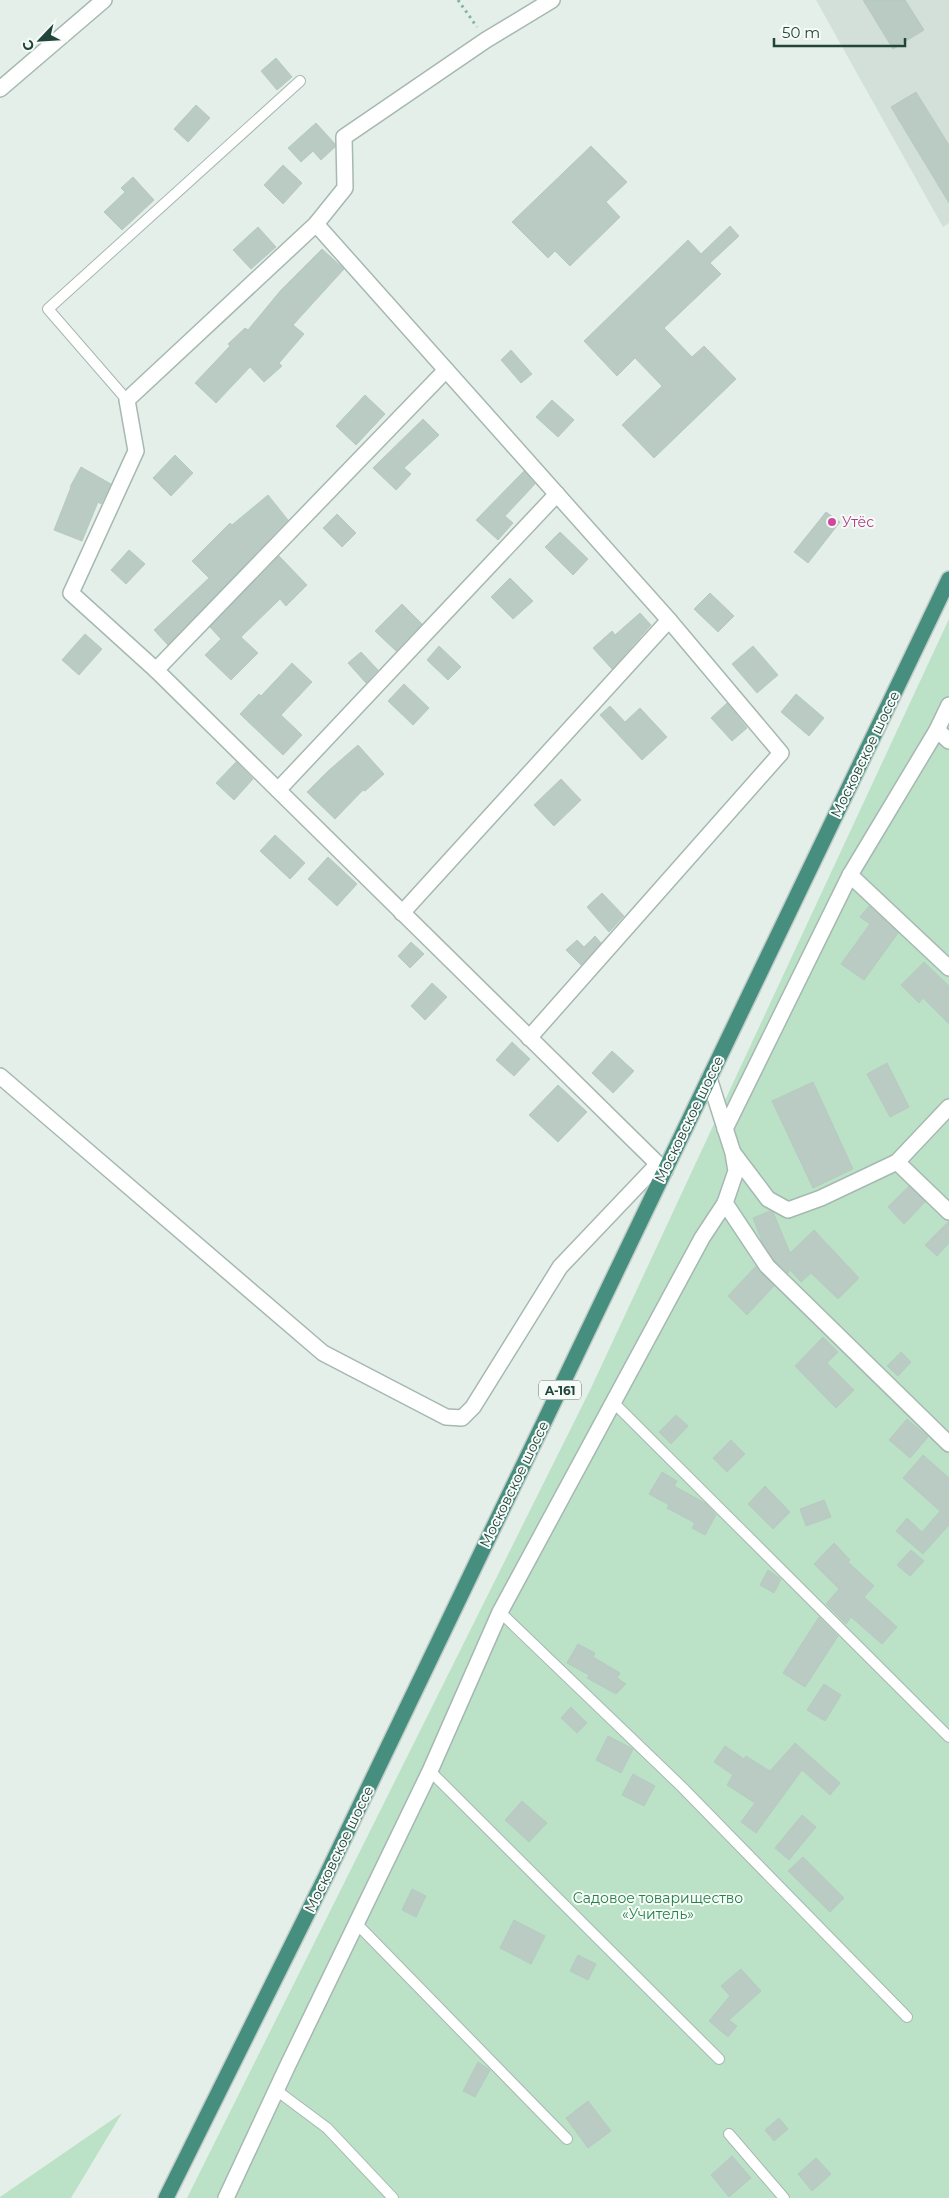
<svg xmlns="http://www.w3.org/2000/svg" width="949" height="2198" viewBox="0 0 949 2198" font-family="Montserrat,sans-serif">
	<rect width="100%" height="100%" fill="#e4efea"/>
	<!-- built -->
	<path fill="#d2e0d9" d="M816,0h133v223l-6,4z"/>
	<!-- green -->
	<g fill="#bbe2c6">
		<path d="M949,619v1579h-762l405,-812z"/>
		<path d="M122,2113l-51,85h-71v-1z"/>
	</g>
	<!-- building -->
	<g fill="#b9cbc3" stroke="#b6cac2">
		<path d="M863,0h42l19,30 -31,19z"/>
		<path d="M276,58l16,19 -15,13 -16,-19z"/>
		<path d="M916,92l33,53v58l-58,-96z"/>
		<path d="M196,105l14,13 -22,24 -14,-13z"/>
		<path d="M316,123l19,21v3l-14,13 -8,-9 -12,11 -13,-14z"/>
		<path d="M591,146l36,36 -21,20 14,15 -50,49 -15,-15 -7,7 -36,-36z"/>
		<path d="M283,165l19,18 -19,21 -19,-19z"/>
		<path d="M133,177l21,23 -32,30 -18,-18 21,-20 -4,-4z"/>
		<path d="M730,226l9,10 -29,27 11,11 -57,54 28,29 12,-11 32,33 -82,79 -32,-33 40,-39 -27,-28 -18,18 -33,-35 104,-101 13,14z"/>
		<path d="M258,227l18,20 -25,22 -18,-19z"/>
		<path d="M322,249l22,20 -51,56 11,9 -25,29 3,3 -18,16 -14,-15 -34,36 -21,-20 35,-37 -2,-2 17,-16 3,2 33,-40z"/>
		<path d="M511,350l21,24 -11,9 -20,-23z"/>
		<path d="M365,395l20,19 -29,31 -20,-19z"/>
		<path d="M552,400l22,20 -16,17 -22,-20z"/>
		<path d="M423,419l16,16 -35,33 7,6 -15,16 -23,-22z"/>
		<path d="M175,455l18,18 -22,23 -18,-18z"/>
		<path d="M81,467l30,17 -10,20 -3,-2 -16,39 -28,-11 17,-43h-1z"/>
		<path d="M524,471l11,13 -30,32 8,7 -15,17 -22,-20z"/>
		<path d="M268,495l20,25 -120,125 -14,-15 55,-52 -17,-17 38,-38 2,2z"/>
		<path d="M826,512l14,10 -32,41 -14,-11z"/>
		<path d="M337,514l19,19 -14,14 -19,-19z"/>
		<path d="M560,532l28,27 -15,16 -28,-28z"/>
		<path d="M129,550l16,14 -19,20 -15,-14z"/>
		<path d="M279,556l28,29 -21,21 -6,-7 -39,38 17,16 -27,27 -26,-25 16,-16 -11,-12z"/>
		<path d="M510,578l23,23 -20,18 -22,-22z"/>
		<path d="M710,593l24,23 -16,16 -24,-23z"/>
		<path d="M402,604l20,20 -26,27 -21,-20z"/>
		<path d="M640,613l11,12 -39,44 -19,-21 19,-17 3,4z"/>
		<path d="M85,634l17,15 -23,26 -17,-15z"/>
		<path d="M439,646l22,21 -13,13 -21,-20z"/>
		<path d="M753,646l25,29 -21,18 -25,-29z"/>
		<path d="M361,652l17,18 -12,13 -18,-20z"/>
		<path d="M292,663l20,19 -31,33 21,20 -19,20 -43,-41 19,-20 2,2z"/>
		<path d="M404,684l25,24 -16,17 -25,-24z"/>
		<path d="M796,694l28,24 -15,18 -28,-24z"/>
		<path d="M727,703l20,25 -15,13 -21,-23z"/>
		<path d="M610,706l15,16 15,-14 27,29 -25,23 -42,-45z"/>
		<path d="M358,745l26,29 -19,17 -2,-1 -28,29 -28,-27 20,-20z"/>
		<path d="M236,762l17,17 -19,21 -18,-17z"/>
		<path d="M561,779l20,21 -27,26 -20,-21z"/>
		<path d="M275,835l30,28 -15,16 -30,-28z"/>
		<path d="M328,857l29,27 -20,22 -29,-27z"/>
		<path d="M602,893l22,23 -15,16 -22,-25z"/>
		<path d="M869,906l29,27 -34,47 -23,-16 29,-40 -10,-7z"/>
		<path d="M595,936l6,7 -20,22 -15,-15 11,-10 7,7z"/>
		<path d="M411,942l13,12 -14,14 -12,-12z"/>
		<path d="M924,962l25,24v38l-26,-26 -4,5 -18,-18z"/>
		<path d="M432,983l15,14 -22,23 -14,-14z"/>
		<path d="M512,1042l18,17 -16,17 -18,-16z"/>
		<path d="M612,1051l22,20 -21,22 -21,-20z"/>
		<path d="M887,1063l22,44 -19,10 -23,-43z"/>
		<path d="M813,1082l40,87 -40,19 -41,-87z"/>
		<path d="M558,1085l29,27 -29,30 -29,-27z"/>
		<path d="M909,1186l16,16 -21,22 -16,-17z"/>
		<path d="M770,1211l3,1 17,41 24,-23 45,48 -21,21 -27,-26 -10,9 -11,-12 -2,3 -14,-13 -11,-16 -10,-26z"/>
		<path d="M949,1221v22l-12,13 -12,-11z"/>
		<path d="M756,1266l18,20 -27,29 -19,-19z"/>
		<path d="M823,1337l15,15 -11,11 27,27 -18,18 -41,-42z"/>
		<path d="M901,1352l10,10 -13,14 -11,-10z"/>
		<path d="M676,1415l12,11 -17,18 -12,-12z"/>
		<path d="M907,1419l21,18 -18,21 -21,-18z"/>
		<path d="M731,1440l14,14 -18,18 -14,-14z"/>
		<path d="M923,1455l26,23v47l-26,29 -27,-23 11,-13 15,14 18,-21 -37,-33z"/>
		<path d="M662,1472l15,9 -3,5 31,17 11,12 -11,20 -13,-7 3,-5 -28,-15 2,-3 -20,-11z"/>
		<path d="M765,1486l25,26 -17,17 -25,-25z"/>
		<path d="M824,1500l7,17 -25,9 -6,-17z"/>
		<path d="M834,1543l16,17 -2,2 26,24 -10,11 33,30 -15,17 -31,-27 -5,7 -20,-20 13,-15 -25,-25z"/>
		<path d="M911,1550l13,11 -14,15 -13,-11z"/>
		<path d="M768,1570l13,9 -7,14 -14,-8z"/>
		<path d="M819,1617l19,19 -33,51 -22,-14z"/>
		<path d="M578,1644l17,9 -2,4 27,16 -3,5 9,6 -10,10 -29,-16 2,-3 -22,-12z"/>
		<path d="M824,1684l17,11 -16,26 -18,-11z"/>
		<path d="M571,1707l16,16 -10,10 -16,-15z"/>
		<path d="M608,1736l25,13 -12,24 -25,-13z"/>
		<path d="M795,1743l45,40 -10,12 -28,-25 -46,63 -15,-11 14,-19 -28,-18 6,-10 -19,-13 11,-16 19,13 2,-3 24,15z"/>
		<path d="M633,1774l22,12 -11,20 -22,-11z"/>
		<path d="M522,1801l25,22 -18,19 -24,-22z"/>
		<path d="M802,1815l14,12 -27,33 -14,-12z"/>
		<path d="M803,1857l41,41 -14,14 -42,-41z"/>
		<path d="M412,1889l14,7 -10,21 -14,-7z"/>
		<path d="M514,1920l31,16 -14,28 -31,-16z"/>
		<path d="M578,1955l18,9 -8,16 -18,-9z"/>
		<path d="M741,1969l20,22 -32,29 8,6 -9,11 -19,-16 21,-25 -9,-10z"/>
		<path d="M478,2062l12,8 -15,27 -12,-6z"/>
		<path d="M588,2101l23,30 -23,17 -22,-30z"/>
		<path d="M779,2118l9,11 -14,12 -9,-11z"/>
		<path d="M732,2156l19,22 -22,19 -18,-22z"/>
		<path d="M816,2158l15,16 -19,17 -14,-17z"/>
	</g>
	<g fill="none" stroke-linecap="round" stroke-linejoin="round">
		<defs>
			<g id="service">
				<path d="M127,400l-79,-91 252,-228"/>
				<path d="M614,1403l335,334"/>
				<path d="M500,1612l182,175 225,230"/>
				<path d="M430,1771l289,288"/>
				<path d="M356,1923l211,216"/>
				<path d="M276,2090l51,38 66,70"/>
				<path d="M729,2134l55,64"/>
			</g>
			<g id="minor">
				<path d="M552,0l-66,40 -142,97 1,51 -29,36 -189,176 9,51 -65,142 85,77 509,501"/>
				<path d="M0,89l104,-89"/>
				<path d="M316,224l353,396 112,133 -252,285"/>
				<path d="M156,670l290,-300"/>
				<path d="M937,730l12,11"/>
				<path d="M278,790l279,-296"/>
				<path d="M850,875l99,93"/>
				<path d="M402,913l267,-293"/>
				<path d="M0,1076l323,277 123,64 16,1 11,-11 87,-140 97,-102"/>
				<path d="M949,1107l-52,55 52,50"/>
				<path d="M725,1129l125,-254 87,-145 12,-25"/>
				<path d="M734,1154l34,45 20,11 33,-12 76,-36"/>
				<path d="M725,1203l42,63 182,178"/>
				<path d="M226,2198l61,-131 143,-296 70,-159 202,-374 23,-35 11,-32 -3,-18 -24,-75"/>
			</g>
			<path id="trunk" d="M166,2198l160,-322 623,-1297"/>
		</defs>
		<!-- service casing -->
		<use href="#service" stroke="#a6b8b2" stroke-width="12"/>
		<!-- minor casing -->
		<use href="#minor" stroke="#a6b8b2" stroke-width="18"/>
		<!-- trunk casing -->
		<use href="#trunk" stroke="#c1cbc8" stroke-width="18"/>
		<!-- path -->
		<path stroke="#81b6a6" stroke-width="3" stroke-dasharray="2.5 4" stroke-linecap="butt" d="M458,0l19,27"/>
		<!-- service -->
		<use href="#service" stroke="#fff" stroke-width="10"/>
		<!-- minor -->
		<use href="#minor" stroke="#fff" stroke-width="15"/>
		<!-- trunk -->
		<use href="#trunk" stroke="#468f7f" stroke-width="15"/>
	</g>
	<!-- markers -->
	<circle fill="#d1479c" stroke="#f6fbf8" stroke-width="2" cx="832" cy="522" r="5"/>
	<g text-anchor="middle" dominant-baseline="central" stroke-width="4" stroke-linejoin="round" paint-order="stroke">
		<!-- shield labels -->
		<rect fill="#f6fbf8" stroke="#617b74" stroke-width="1" x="539" y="1380.5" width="42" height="19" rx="4"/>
		<g font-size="12" font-weight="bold" fill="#21443b">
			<text x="560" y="1390">А-161</text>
		</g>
		<!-- hotel labels -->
		<g font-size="14" fill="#b23c85" stroke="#f6fbf8" text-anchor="start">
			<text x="842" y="522">Утёс</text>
		</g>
		<!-- street labels -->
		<g font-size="14" fill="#21443b" stroke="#f6fbf8">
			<text transform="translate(865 754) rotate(-64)">Московское шоссе</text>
			<text transform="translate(689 1119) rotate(-64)">Московское шоссе</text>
			<text transform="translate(514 1484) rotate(-64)">Московское шоссе</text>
			<text transform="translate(339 1849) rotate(-64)">Московское шоссе</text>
		</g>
		<!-- park labels -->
		<g font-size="14" fill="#26804a" stroke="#f6fbf8">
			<text x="658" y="1898">Садовое товарищество<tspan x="658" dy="16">«Учитель»</tspan></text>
		</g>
	</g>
	<!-- north arrow -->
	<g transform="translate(40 40) rotate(245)" stroke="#f6fbf8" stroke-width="4" paint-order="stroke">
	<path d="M0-4L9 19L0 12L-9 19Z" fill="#21443b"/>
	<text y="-8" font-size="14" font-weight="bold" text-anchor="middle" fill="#21443b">С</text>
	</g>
	<!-- scale -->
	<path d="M774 38v8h131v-8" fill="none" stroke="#21443b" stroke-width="2.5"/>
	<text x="782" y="38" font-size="15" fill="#21443b" stroke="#f6fbf8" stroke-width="4" paint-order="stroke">50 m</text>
</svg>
